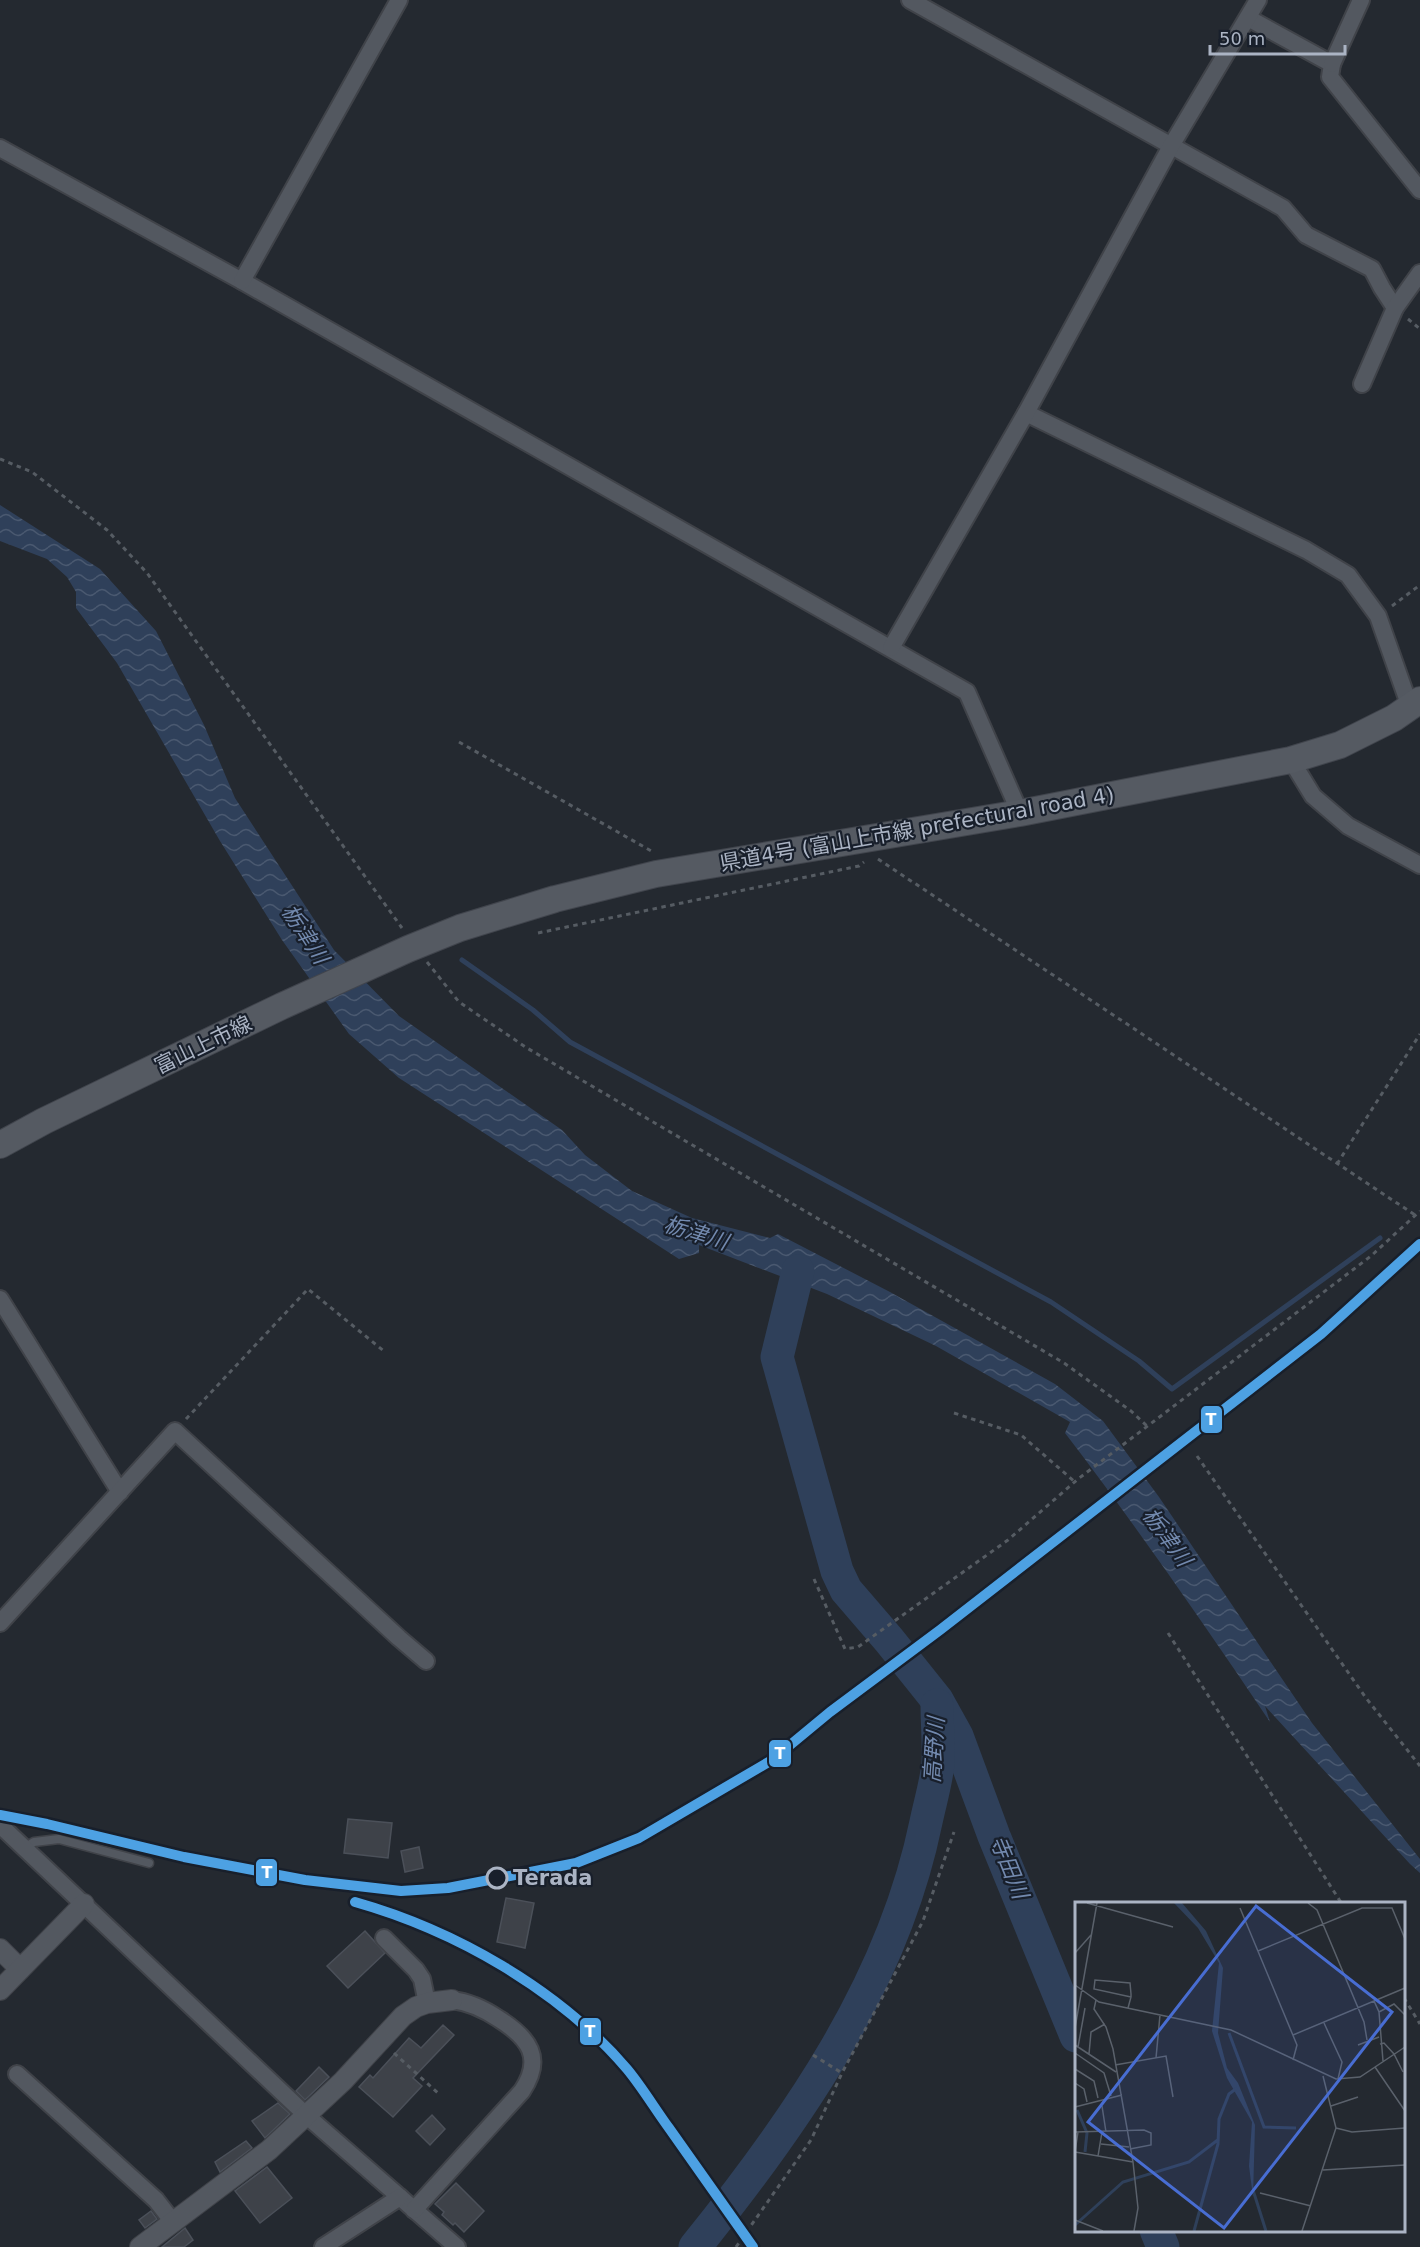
<svg xmlns="http://www.w3.org/2000/svg" width="1420" height="2247" viewBox="0 0 1420 2247" font-family="'DejaVu Sans','Noto Sans JP',sans-serif">
	<defs>
		<pattern id="water-waves" width="16" height="10" patternUnits="userSpaceOnUse" patternTransform="scale(1.5)"><rect width="16" height="10" fill="#2f405a"/><path d="M0 5q4-4 8 0t8 0" fill="none" stroke="#4a5970"/></pattern>
	</defs>
	<rect width="100%" height="100%" fill="#242930"/>
	<!-- water -->
	<path fill="url(#water-waves)" d="M0,505l100,64 56,62 48,94 31,73 99,152 65,66 163,114 23,25 47,36 60,27 78,20 8,-4 112,58 165,92 48,37 56,76 153,226 108,136v14l-10,-9 -145,-158 5,16c-66,-98 -133,-195 -205,-289l5,-11 -134,-76 -109,-52 -128,-49v8l-20,6 -280,-181 -50,-44 -67,-94 -62,-99 -103,-178 -41,-55v-16l-9,-15 -20,-18 -47,-18z"/>
	<g fill="none" stroke-linecap="round" stroke-linejoin="round">
		<!-- stream -->
		<path stroke="#2f405a" stroke-width="5" d="M462,960l71,50 37,32 481,260 88,59 33,28 208,-151"/>
		<!-- river -->
		<g stroke="#2f405a" stroke-width="33">
			<path d="M798,1271l-21,86 60,214 9,19 43,50 48,60 20,36 37,100 82,200"/>
			<path d="M1156,2230l7,17"/>
			<path d="M695,2247c101,-125 198,-264 231,-425 4,-19 10,-39 12,-58 1,-19 -1,-40 -1,-59"/>
		</g>
	</g>
	<!-- building -->
	<g fill="#3e4249" stroke="#4b5059" stroke-width="1.5">
		<path d="M348,1819l44,4 -4,35 -44,-5z"/>
		<path d="M419,1847l4,21 -18,4 -4,-21z"/>
		<path d="M506,1898l28,5 -9,45 -28,-6z"/>
		<path d="M365,1931l20,22 -37,35 -21,-22z"/>
		<path d="M443,2025l11,10 -41,43 9,8 -29,31 -34,-30 11,-12 3,3 36,-40 12,10z"/>
		<path d="M319,2067l10,10 -24,23 -9,-9z"/>
		<path d="M278,2103l12,11 -25,24 -13,-17z"/>
		<path d="M432,2115l13,14 -15,16 -14,-14z"/>
		<path d="M246,2141l6,7 -32,24 -5,-10z"/>
		<path d="M267,2167l25,31 -32,25 -25,-32z"/>
		<path d="M456,2183l28,28 -20,21 -9,-9 -2,2 -11,-10 2,-3 -9,-8z"/>
		<path d="M151,2211l6,8 -12,9 -6,-8z"/>
		<path d="M185,2228l8,12 -9,7h-22z"/>
	</g>
	<g fill="none" stroke-linecap="round" stroke-linejoin="round">
		<defs>
			<path id="service" d="M24,1848l10,-6 25,-3 90,24"/>
			<g id="minor">
				<path d="M910,0l373,208 23,27 66,34 10,19 13,20"/>
				<path d="M1248,18l84,46 -2,13 90,113"/>
				<path d="M1332,64l29,-64"/>
				<path d="M0,148l242,133 725,411 53,121"/>
				<path d="M242,281l157,-281"/>
				<path d="M1362,384l33,-76 25,-35"/>
				<path d="M1026,413l280,137 42,25 30,41 32,91"/>
				<path d="M891,648l135,-235 145,-267 87,-146"/>
				<path d="M1291,760l22,36 35,30 72,39"/>
				<path d="M0,1299l120,193"/>
				<path d="M0,1623l175,-192 224,207 27,23"/>
				<path d="M0,1825l307,291 150,131"/>
				<path d="M384,1938l32,32 6,9 5,24"/>
				<path d="M17,2074l139,126 17,22"/>
				<path d="M414,2210l108,-119c22,-33 7,-53 -23,-72 -15,-10 -29,-17 -47,-19"/>
				<path d="M323,2247l77,-50"/>
			</g>
			<g id="tertiary">
				<path d="M0,1949l20,20"/>
				<path d="M0,1990l84,-86"/>
				<path d="M140,2247l129,-97 74,-69 60,-65 13,-9 11,-4 25,-3"/>
			</g>
			<path id="primary" d="M0,1145l44,-24 238,-115 126,-57 52,-21 95,-29 101,-25 364,-61 271,-53 49,-15 54,-27 26,-18"/>
		</defs>
		<!-- service casing -->
		<use href="#service" stroke="#404349" stroke-width="11"/>
		<!-- minor casing -->
		<use href="#minor" stroke="#404349" stroke-width="20"/>
		<!-- tertiary casing -->
		<use href="#tertiary" stroke="#404349" stroke-width="22"/>
		<!-- primary casing -->
		<use href="#primary" stroke="#41454d" stroke-width="28"/>
		<!-- path -->
		<g stroke="#565c63" stroke-width="3" stroke-dasharray="4.5 4.5" stroke-linecap="butt">
			<path d="M1408,319l12,10"/>
			<path d="M0,459l32,13 75,58 40,43 255,355"/>
			<path d="M1392,606l28,-21"/>
			<path d="M459,742l194,110"/>
			<path d="M878,859l537,356"/>
			<path d="M538,933l321,-67 5,-4"/>
			<path d="M427,962l32,40 68,46 537,315 67,48 17,16"/>
			<path d="M1337,1164l83,-130"/>
			<path d="M954,1413l67,22 54,47"/>
			<path d="M186,1419l122,-130 77,63"/>
			<path d="M1197,1456l169,242 54,68"/>
			<path d="M814,1579l31,70 13,-2 150,-107 70,-61 293,-223 49,-45"/>
			<path d="M1168,1633l174,271"/>
			<path d="M1404,1998l16,26"/>
			<path d="M394,2053l45,41"/>
			<path d="M813,2055l29,18"/>
			<path d="M736,2247l75,-107 31,-67 81,-152 31,-89"/>
		</g>
		<!-- service -->
		<use href="#service" stroke="#535860" stroke-width="8"/>
		<!-- minor -->
		<use href="#minor" stroke="#535860" stroke-width="16"/>
		<!-- tertiary -->
		<use href="#tertiary" stroke="#535860" stroke-width="20"/>
		<!-- primary -->
		<use href="#primary" stroke="#555a62" stroke-width="26"/>
		<defs>
			<g id="rail-1">
				<path d="M0,1815l47,9 137,33 121,23 96,11 47,-3 128,-25 63,-25 133,-78 58,-48 110,-82 381,-296 99,-90"/>
				<path d="M355,1902c99,28 204,87 272,167 15,18 28,40 42,59 28,40 56,79 84,119"/>
			</g>
		</defs>
		<!-- rail-1 casing -->
		<use href="#rail-1" stroke="#181f2b" stroke-width="15"/>
		<!-- rail-1 -->
		<use href="#rail-1" stroke="#4da1e3" stroke-width="10"/>
	</g>
	<!-- markers -->
	<circle fill="#181f2b" stroke="#abb4c4" stroke-width="3" cx="497" cy="1878" r="10"/>
	<g text-anchor="middle" dominant-baseline="central" stroke-width="4.5" stroke-linejoin="round" paint-order="stroke">
		<!-- street labels -->
		<g font-size="21" fill="#abb4c4" stroke="#181f2b">
			<text transform="translate(917 829) rotate(-10)">県道4号 (富山上市線 prefectural road 4)</text>
			<text transform="translate(203 1045) rotate(-26)">富山上市線</text>
		</g>
		<!-- stop labels -->
		<g font-size="21" font-weight="bold" fill="#abb4c4" stroke="#181f2b" text-anchor="start">
			<text x="513" y="1878">Terada</text>
		</g>
		<!-- water labels -->
		<g font-size="22" font-style="italic" fill="#7289ae" stroke="#181f2b">
			<text transform="translate(305 934) rotate(57)">栃津川</text>
			<text transform="translate(696 1233) rotate(17)">栃津川</text>
			<text transform="translate(1167 1537) rotate(54)">栃津川</text>
			<text transform="translate(934 1750) rotate(-86)">高野川</text>
			<text transform="translate(1009 1867) rotate(68)">寺田川</text>
		</g>
	</g>
	<!-- overview -->
	<g transform="translate(1075 1902)">
		<rect width="330" height="330" fill="#242930"/>
		<path d="M99,1h8l24,28 17,37 -5,65 9,35 11,15 17,42 -2,72 -4,-31 3,-44 -25,-44 -15,-47 7,-68 -21,-35z" fill="#2f405a"/>
		<path fill="none" stroke="#2f405a" stroke-width="3" d="M154,131l35,94 32,1M2,208l10,23 -2,19M178,288l13,41M0,323l48,-43 66,-20 30,-23M119,329l24,-87 1,-25 10,-25 8,-6"/>
		<path fill="none" stroke="#5a616b" stroke-width="1.5" d="M12,1l86,24M233,1l9,7 47,112 3,18M165,6l57,137 -4,15M183,49l104,-43h30l13,31M0,51l16,-18M0,83l24,17 132,28 105,49 24,-2 45,-30M21,98l-2,9 12,18 7,22 20,113 5,46 -4,23M299,99l5,11 4,49M53,106l3,-11v-3l-1,-11 -35,-3 -1,9 37,8M304,110l15,-8 11,11M249,121l18,39 -4,17M0,126l22,-125M218,133l112,-47M305,142l4,-1 10,11 9,18M0,143l41,27M283,143l21,-8M3,145l7,-39M0,151l29,20 7,23M14,152l2,-22 14,-8M81,156l4,-43M40,163l51,-9 7,41M300,165l30,44M0,167l19,12 4,17M0,181l9,6 3,13M27,204l4,26M256,204l27,-9M0,205l47,-12M261,226l16,4 53,-4M0,230l69,-2 7,3v12l-21,4M26,242l28,3M0,250l58,10M0,250l3,-20M23,254l4,-24M248,268l82,-5M185,291l51,13M0,318l28,11M227,329l34,-103 -13,-52"/>
		<path fill="#486dd2" fill-opacity="0.15" stroke="#486dd2" stroke-width="3" d="M181,4l136,106 -168,216 -136,-106z"/>
		<rect width="330" height="330" fill="none" stroke="#abb4c4" stroke-width="3"/>
	</g>
	<g stroke="#181f2b" stroke-width="2">
		<rect x="1200" y="1405" width="23" height="29" rx="6" fill="#4da1e3"/>
		<rect x="768" y="1739" width="24" height="29" rx="6" fill="#4da1e3"/>
		<rect x="255" y="1858" width="23" height="29" rx="6" fill="#4da1e3"/>
		<rect x="579" y="2017" width="23" height="29" rx="6" fill="#4da1e3"/>
	</g>
	<g font-size="16" text-anchor="middle" font-weight="bold" fill="#fff">
		<text x="1211" y="1425">T</text>
		<text x="780" y="1759">T</text>
		<text x="267" y="1878">T</text>
		<text x="590" y="2037">T</text>
	</g>
	<!-- scale -->
	<path d="M1210 45v9h135v-9" fill="none" stroke="#abb4c4" stroke-width="3"/>
	<text x="1219" y="45" font-size="18" fill="#abb4c4" stroke="#181f2b" stroke-width="4.5" paint-order="stroke">50 m</text>
</svg>
